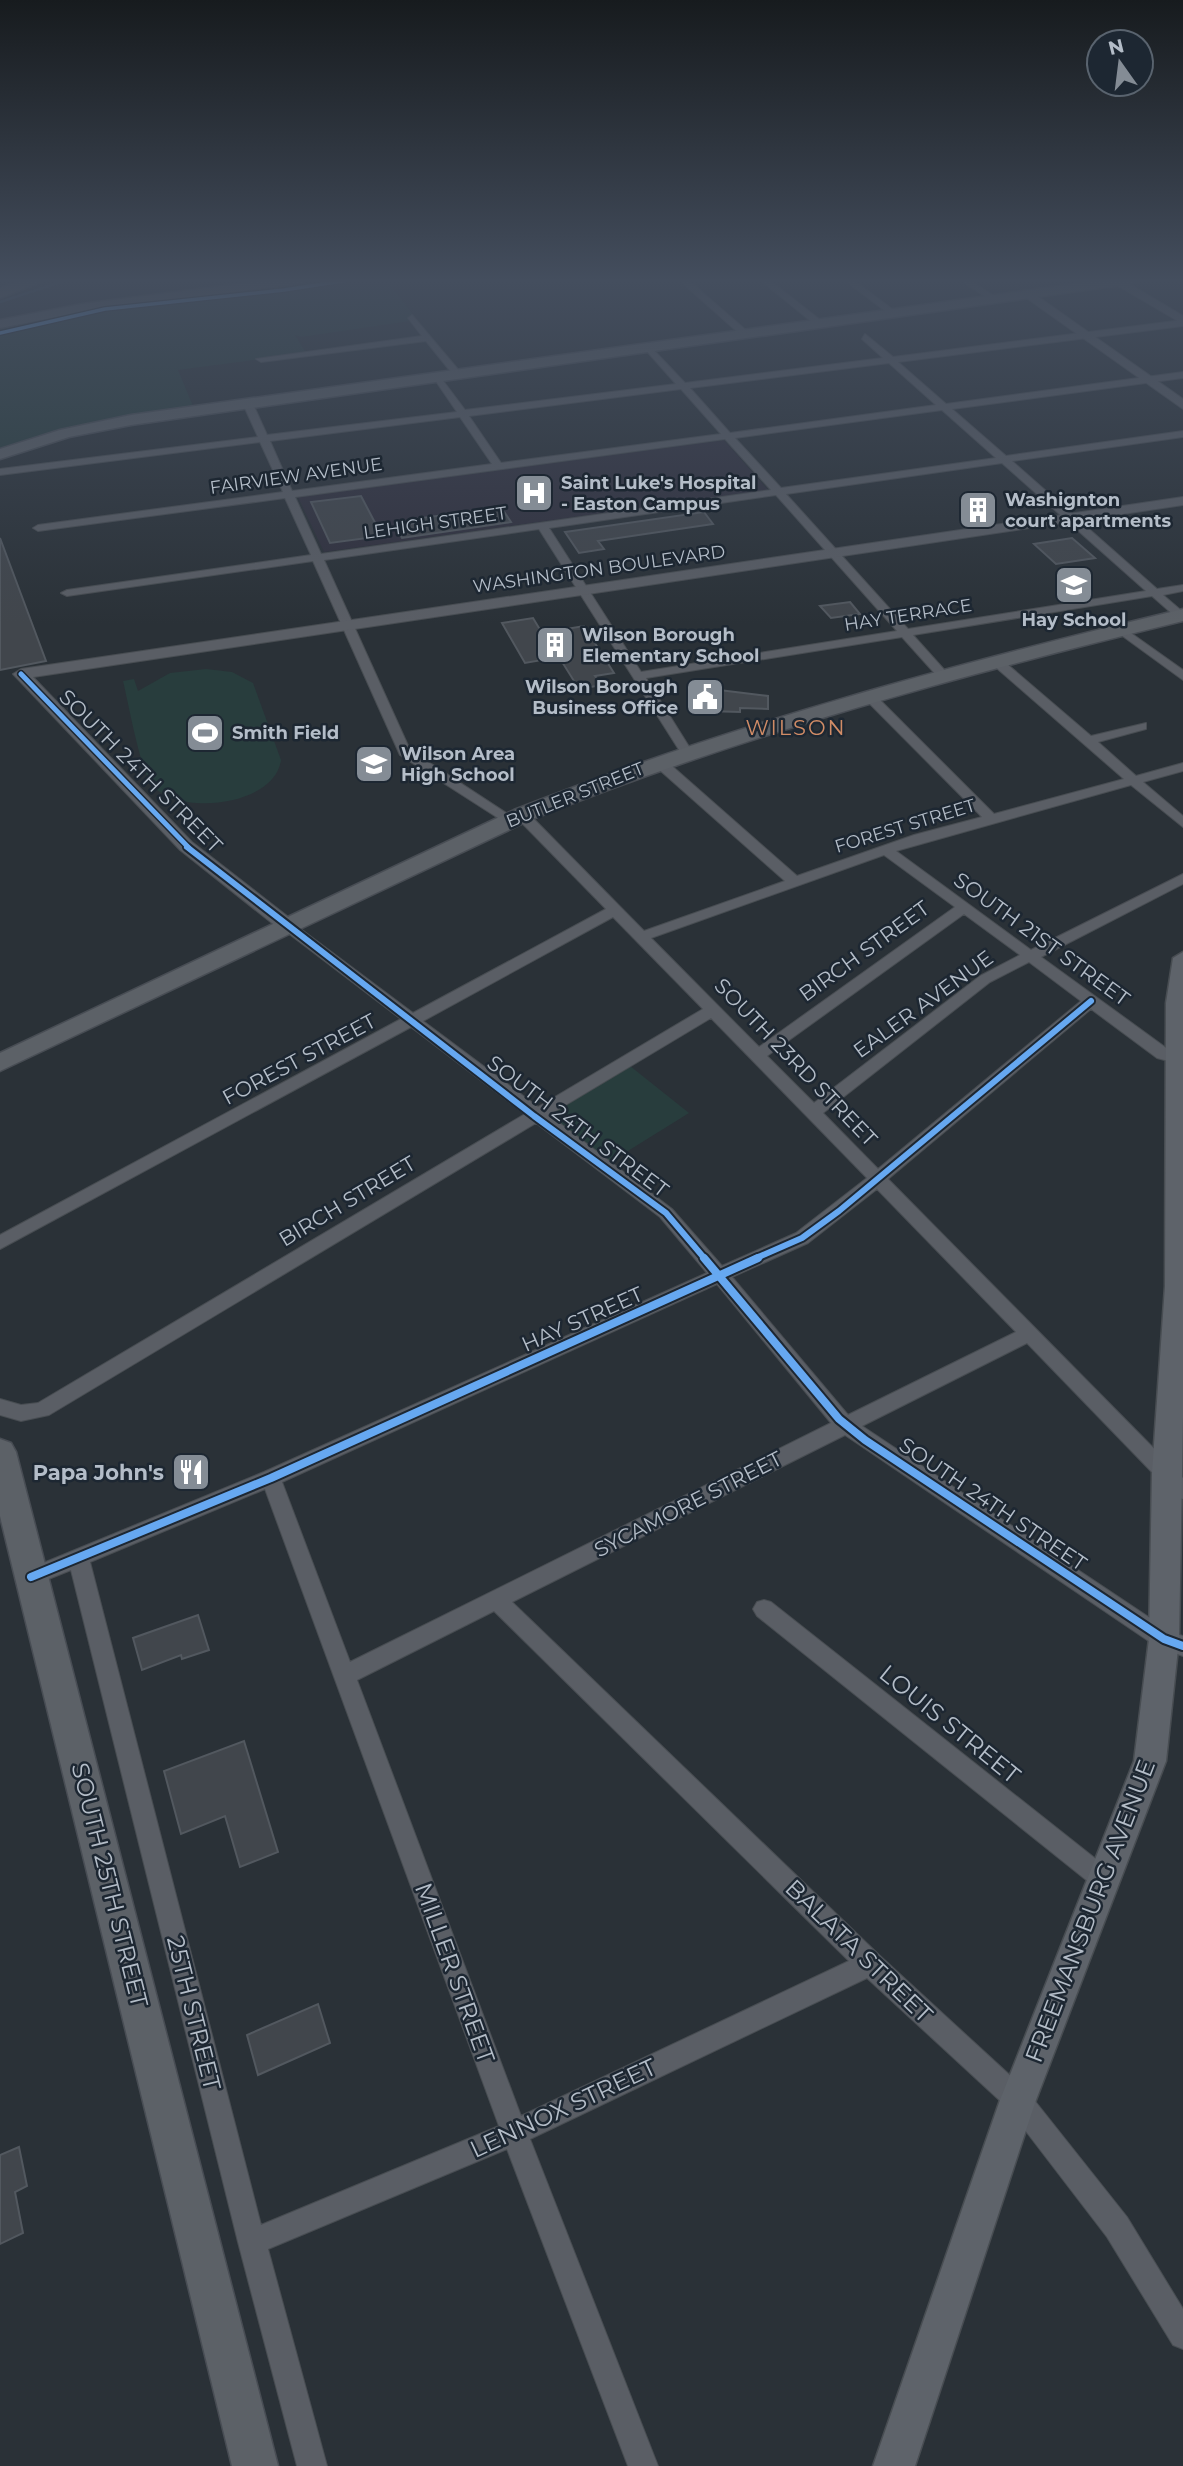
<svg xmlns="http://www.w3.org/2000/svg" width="1183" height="2466" viewBox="0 0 1183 2466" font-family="Montserrat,sans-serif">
	<rect width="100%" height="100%" fill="#2a3137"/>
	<!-- medical -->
	<path fill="#30303d" d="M724,440l44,50 -444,62 -26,-55z"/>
	<!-- green -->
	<g fill="#283d3d">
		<path d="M318,279h83l-8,2 5,4 -7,1 26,34 -116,17 -6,-2 11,18 -128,17 17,41 -72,11 -123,32v-128l165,-28z"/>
		<path d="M206,669l26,3 21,11 28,77c-6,46 -102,57 -129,25 -11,-12 -24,-84 -29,-104l11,-2 4,12 32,-18z"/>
		<path d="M625,1062l64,51 -87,54 -68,-51z"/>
	</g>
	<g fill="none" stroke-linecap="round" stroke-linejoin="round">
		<!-- stream -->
		<path stroke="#384b5f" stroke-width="2.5" d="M0,302l70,-23"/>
	</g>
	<!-- building -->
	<g fill="#41464c" stroke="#52585f" stroke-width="2">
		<path d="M361,496l21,40 -52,7 -19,-41z"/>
		<path d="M501,507l10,15 -109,16 -7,-12 22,-3 -2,-4z"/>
		<path d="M704,512l9,12 -115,17 6,8 -25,4 -14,-21z"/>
		<path d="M0,538l46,123 -46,9z"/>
		<path d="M1072,538l23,20 -39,6 -22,-20z"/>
		<path d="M850,602l10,12 -29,4 -11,-12z"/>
		<path d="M533,618l9,15 42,-7 30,47 -19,3 7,9 -23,4 -20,-32 -34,6 -23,-40z"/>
		<path d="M719,690l49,6v13l-28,-1v4l-33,-1 2,-18h10z"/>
		<path d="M198,1615l11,35 -27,9 -1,-4 -39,15 -9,-32z"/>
		<path d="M244,1741l34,111 -38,15 -15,-51 -44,18 -17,-63z"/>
		<path d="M318,2004l12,39 -72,32 -11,-40z"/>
		<path d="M19,2147l8,39 -12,6 8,41 -23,11v-89z"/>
	</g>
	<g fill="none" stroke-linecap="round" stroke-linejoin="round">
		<defs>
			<g id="minor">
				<path d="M678,279h9l61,53v4h-6z"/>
				<path d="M759,279h9l56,44v4h-6z"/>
				<path d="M843,279h9l48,36 -7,2z"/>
				<path d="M959,279h9l32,21 -7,2z"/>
				<path d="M412,315l49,58v4h-6l-29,-36 -165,21 -5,-3 166,-23 -14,-18z"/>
				<path d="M1183,320v6l-285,36 48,42 237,-32v6l-231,31 54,47 177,-25v6l-171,24 145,128 26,-4v6l-20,4 20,17v7l-6,-1 -25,-22 -239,39 35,39 -6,4 -4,-1 -36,-40 -256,41 47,75 -6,4 -6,-4 -142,-224 -215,31 86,190 104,68v6l-5,1 -109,-70 -87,-194 -246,35 -6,-3 6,-3 244,-35 -26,-57 -247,33 -5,-3 5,-3 245,-33 -23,-50 -260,33v-6l258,-32 -15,-33 5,-3 5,3 14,31 190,-23 -24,-35 5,-3 27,36 211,-26 -32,-36 3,-5 38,40 198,-25 -21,-19 3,-5 28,23zM889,363l47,42 -206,28 -40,-45zM681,389l40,45 -220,29 -32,-47zM942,410l54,48 -215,30 -46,-50zM460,417l32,47 -200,27 -22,-50zM725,439l46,51 -450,64 -26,-57zM1002,463l144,128 -238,38 -122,-135zM776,495l121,136 -256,41 -92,-144z"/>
				<path d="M1121,626l62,44v10l-66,-48 -2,-2z"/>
				<path d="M992,658h8l91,78 55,-13v6l-48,13 38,34 47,-13v8l-40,11 40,34v11l-52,-42 -235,66 135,99 152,-76v10l-142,73 128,93 14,5v10l-26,-7 -66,-49 -203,170 295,299v21l-7,-2 -149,-154 -165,83 309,206 12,4v20l-27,-10 -311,-211 -333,167 367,353 148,136 100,126 56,92v40l-10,-4 -66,-108 -98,-128 -142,-131 -337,161 128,327h-30l-121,-317 -239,100 59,217h-30l-59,-224 -167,-672 -40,16 -7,-3 -3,-6 3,-6 240,-99 443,-199 -47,-56 -124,-94 -487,292 -28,6 -21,-6v-16l21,6 17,-2 487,-289 -114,-87 -411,222v-14l401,-216 -117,-89v-6h10l119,89 193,-104 -89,-91v-6h10l117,119 141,-50 -131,-116v-6h10l133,117 117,-41 68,-18 -117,-118v-6h8l121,121 130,-35 -132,-115zM884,855l71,52 -196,140 -108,-109zM964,914l56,41 -40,21 -166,127 -47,-47zM613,917l90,92 -165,98 -115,-86zM1029,962l52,39 -203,168 -55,-56 167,-131zM711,1018l156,160 -71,55 -74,33 -50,-57 -123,-94zM877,1189l139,143 -168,83 -116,-138 76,-34zM717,1284l114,139 -481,239 -68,-180zM265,1489l234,637 -238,99 -171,-663zM494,1611l355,350 -328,155 -164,-436z"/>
				<path d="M764,1600l7,2 340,269 4,8 -4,8 -8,4 -8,-4 -338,-271 -4,-7 4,-7z"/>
			</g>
			<g id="tertiary">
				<path d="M1113,279h8l62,37v8l-70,-41z"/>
				<path d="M1025,293h8l150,106v10l-158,-112z"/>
				<path d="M1183,497v8l-1150,172 159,165 104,81 2,4 -2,4h-14l-102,-81 -167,-176 8,-5z"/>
			</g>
			<g id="secondary">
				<path d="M278,279h30l-6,4 -220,29 -82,16v-8l82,-16z"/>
				<path d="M1183,952v466l-4,221 -13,122 -130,339 -121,366h-42l127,-366 134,-339 15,-122 3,-166 13,-187 1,-283 7,-45z"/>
			</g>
			<g id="primary">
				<path d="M1109,279h32l-7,4 -125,18 -878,124 -62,12 -69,22v-10l60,-19 71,-15z"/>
				<path d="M1183,609v12c-222,54 -441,114 -653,199l-530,251v-18l514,-243c218,-86 442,-146 669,-201z"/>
				<path d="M0,1439l11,4 5,9 262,1014h-46l-232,-950z"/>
			</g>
			<path id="motorway" d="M26,279h22l-48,19v-10z"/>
		</defs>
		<!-- minor casing -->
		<use href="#minor" stroke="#484d52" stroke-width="2"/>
		<!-- tertiary casing -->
		<use href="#tertiary" stroke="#484d52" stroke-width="2"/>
		<!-- secondary casing -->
		<use href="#secondary" stroke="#484d52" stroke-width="3"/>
		<!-- primary casing -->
		<use href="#primary" stroke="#484d54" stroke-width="3"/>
		<!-- motorway casing -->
		<use href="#motorway" stroke="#474d53" stroke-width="3"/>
		<!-- minor -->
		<use href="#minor" fill="#5a5e65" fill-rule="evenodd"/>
		<!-- tertiary -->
		<use href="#tertiary" fill="#5a5e65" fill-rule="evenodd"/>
		<!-- secondary -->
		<use href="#secondary" fill="#5e636a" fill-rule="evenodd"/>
		<!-- primary -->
		<use href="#primary" fill="#5c6167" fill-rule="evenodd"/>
		<!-- motorway -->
		<use href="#motorway" fill="#5f6265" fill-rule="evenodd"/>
		<defs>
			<path id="cycleway-far3" d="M0,333l105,-24 179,-19 71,-11"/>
			<path id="cycleway-far2" d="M21,674l168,174"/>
			<g id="cycleway-far1">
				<path d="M187,847l347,269 132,97 39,46"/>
				<path d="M754,1259l48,-21 37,-27 252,-210"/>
			</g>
			<g id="cycleway">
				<path d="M704,1258l135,161 26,21 299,199 19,7"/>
				<path d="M31,1577l240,-99 487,-220"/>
			</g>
		</defs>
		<!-- cycleway-far3 casing -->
		<use href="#cycleway-far3" stroke="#1d2732" stroke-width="6"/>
		<!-- cycleway-far2 casing -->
		<use href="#cycleway-far2" stroke="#1d2732" stroke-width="8"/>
		<!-- cycleway-far1 casing -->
		<use href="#cycleway-far1" stroke="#1d2732" stroke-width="10"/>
		<!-- cycleway casing -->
		<use href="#cycleway" stroke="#1d2732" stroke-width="12"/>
		<!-- cycleway-far3 -->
		<use href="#cycleway-far3" stroke="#66a8f1" stroke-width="3.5"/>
		<!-- cycleway-far2 -->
		<use href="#cycleway-far2" stroke="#66a8f1" stroke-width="5"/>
		<!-- cycleway-far1 -->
		<use href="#cycleway-far1" stroke="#66a8f1" stroke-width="6"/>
		<!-- cycleway -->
		<use href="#cycleway" stroke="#66a8f1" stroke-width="8"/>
	</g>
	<!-- sky -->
	<linearGradient id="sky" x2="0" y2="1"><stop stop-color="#171b1e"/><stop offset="0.45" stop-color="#444e5e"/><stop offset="1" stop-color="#444e5e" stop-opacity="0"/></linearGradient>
	<rect width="1183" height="624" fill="url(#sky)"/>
	<!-- icons -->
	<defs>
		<symbol id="hospital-square" viewBox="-11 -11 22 22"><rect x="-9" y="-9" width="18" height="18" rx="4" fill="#848c95" stroke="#1d2732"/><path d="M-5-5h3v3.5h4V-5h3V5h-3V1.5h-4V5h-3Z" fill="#fff"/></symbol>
		<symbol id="building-square" viewBox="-11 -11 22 22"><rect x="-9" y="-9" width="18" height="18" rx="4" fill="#848c95" stroke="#1d2732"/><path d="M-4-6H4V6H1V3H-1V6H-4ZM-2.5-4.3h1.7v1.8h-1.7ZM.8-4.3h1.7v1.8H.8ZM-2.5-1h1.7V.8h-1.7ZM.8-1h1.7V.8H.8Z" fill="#fff"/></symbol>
		<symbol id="school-square" viewBox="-11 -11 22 22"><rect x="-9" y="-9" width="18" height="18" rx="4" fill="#848c95" stroke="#1d2732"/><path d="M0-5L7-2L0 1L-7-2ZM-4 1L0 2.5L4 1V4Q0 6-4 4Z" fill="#fff"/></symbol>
		<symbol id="civic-square" viewBox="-11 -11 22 22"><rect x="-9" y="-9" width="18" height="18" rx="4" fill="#848c95" stroke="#1d2732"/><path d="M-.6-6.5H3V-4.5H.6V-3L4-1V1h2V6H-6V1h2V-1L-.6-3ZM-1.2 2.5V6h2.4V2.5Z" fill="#fff"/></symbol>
		<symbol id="stadium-square" viewBox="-11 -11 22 22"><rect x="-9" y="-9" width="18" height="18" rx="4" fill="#848c95" stroke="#1d2732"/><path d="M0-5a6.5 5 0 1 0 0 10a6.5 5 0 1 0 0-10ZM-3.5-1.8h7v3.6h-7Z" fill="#fff"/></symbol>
		<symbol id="restaurant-square" viewBox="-11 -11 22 22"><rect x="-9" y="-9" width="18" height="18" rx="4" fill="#848c95" stroke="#1d2732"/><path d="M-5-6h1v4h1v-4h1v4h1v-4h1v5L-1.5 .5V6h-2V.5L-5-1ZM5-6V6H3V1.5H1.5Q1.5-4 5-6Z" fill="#fff"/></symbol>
	</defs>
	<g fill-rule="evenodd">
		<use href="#hospital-square" x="512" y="471" width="44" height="44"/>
		<use href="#building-square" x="956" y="488" width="44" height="44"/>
		<use href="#school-square" x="1052" y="563" width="44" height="44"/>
		<use href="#building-square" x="533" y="623" width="44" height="44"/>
		<use href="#civic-square" x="683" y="675" width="44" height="44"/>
		<use href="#stadium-square" x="183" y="711" width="44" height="44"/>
		<use href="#school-square" x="352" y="742" width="44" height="44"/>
		<use href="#restaurant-square" x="169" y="1450" width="44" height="44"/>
	</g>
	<g text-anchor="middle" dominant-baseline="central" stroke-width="5" stroke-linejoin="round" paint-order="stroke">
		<!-- far-street labels -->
		<g font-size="18" fill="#b4bdc8" stroke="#1d2732">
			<text transform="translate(296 476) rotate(-8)">FAIRVIEW AVENUE</text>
			<text transform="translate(435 523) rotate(-8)">LEHIGH STREET</text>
			<text transform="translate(599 569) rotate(-8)">WASHINGTON BOULEVARD</text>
			<text transform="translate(908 615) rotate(-9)">HAY TERRACE</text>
			<text transform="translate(575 795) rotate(-22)">BUTLER STREET</text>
			<text transform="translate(905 826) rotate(-17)">FOREST STREET</text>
		</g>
		<!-- far-poi labels -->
		<g font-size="18" font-weight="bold" fill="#b4bdc8" stroke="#1d2732" text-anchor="start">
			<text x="561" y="483">Saint Luke's Hospital<tspan x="561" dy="21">- Easton Campus</tspan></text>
			<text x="1005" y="500">Washignton<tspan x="1005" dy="21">court apartments</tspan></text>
			<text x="1074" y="620" text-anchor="middle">Hay School</text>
			<text x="582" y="635">Wilson Borough<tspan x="582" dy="21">Elementary School</tspan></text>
			<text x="678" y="687" text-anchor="end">Wilson Borough<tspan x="678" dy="21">Business Office</tspan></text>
			<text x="232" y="733">Smith Field</text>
			<text x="401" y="754">Wilson Area<tspan x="401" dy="21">High School</tspan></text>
		</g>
		<!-- far-quarter labels -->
		<g font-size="21" letter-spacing="2" fill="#d18c66" stroke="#1d2732">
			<text x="796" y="727">WILSON</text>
		</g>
		<!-- street labels -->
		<g font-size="21" fill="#b4bdc8" stroke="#1d2732">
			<text transform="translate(141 771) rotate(45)">SOUTH 24TH STREET</text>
			<text transform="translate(1042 939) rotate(36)">SOUTH 21ST STREET</text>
			<text transform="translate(864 951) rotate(-36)">BIRCH STREET</text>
			<text transform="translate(923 1004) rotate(-36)">EALER AVENUE</text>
			<text transform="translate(299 1059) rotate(-28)">FOREST STREET</text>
			<text transform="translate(796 1062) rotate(46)">SOUTH 23RD STREET</text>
			<text transform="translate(578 1126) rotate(37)">SOUTH 24TH STREET</text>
			<text transform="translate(347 1201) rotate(-31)">BIRCH STREET</text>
			<text transform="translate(582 1319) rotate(-24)">HAY STREET</text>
			<text transform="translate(688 1504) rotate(-27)">SYCAMORE STREET</text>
			<text transform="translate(993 1504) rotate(34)">SOUTH 24TH STREET</text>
		</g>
		<!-- poi labels -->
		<g font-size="21" font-weight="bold" fill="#b4bdc8" stroke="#1d2732" text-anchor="end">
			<text x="164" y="1472">Papa John's</text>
		</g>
		<!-- near-street labels -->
		<g font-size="24" fill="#b4bdc8" stroke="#1d2732">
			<text transform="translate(950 1724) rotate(39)">LOUIS STREET</text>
			<text transform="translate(110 1885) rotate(76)">SOUTH 25TH STREET</text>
			<text transform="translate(1090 1911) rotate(-69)">FREEMANSBURG AVENUE</text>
			<text transform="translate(859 1951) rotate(44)">BALATA STREET</text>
			<text transform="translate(455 1973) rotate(70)">MILLER STREET</text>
			<text transform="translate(194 2013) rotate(76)">25TH STREET</text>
			<text transform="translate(563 2108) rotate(-25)">LENNOX STREET</text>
		</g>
	</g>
	<!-- north arrow -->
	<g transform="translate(1120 63) rotate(346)"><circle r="33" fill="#1d2732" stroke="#59636e" stroke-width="2"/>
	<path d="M0-5L12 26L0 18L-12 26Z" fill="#848c95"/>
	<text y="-10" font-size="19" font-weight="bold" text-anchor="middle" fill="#b4bdc8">N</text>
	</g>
</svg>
